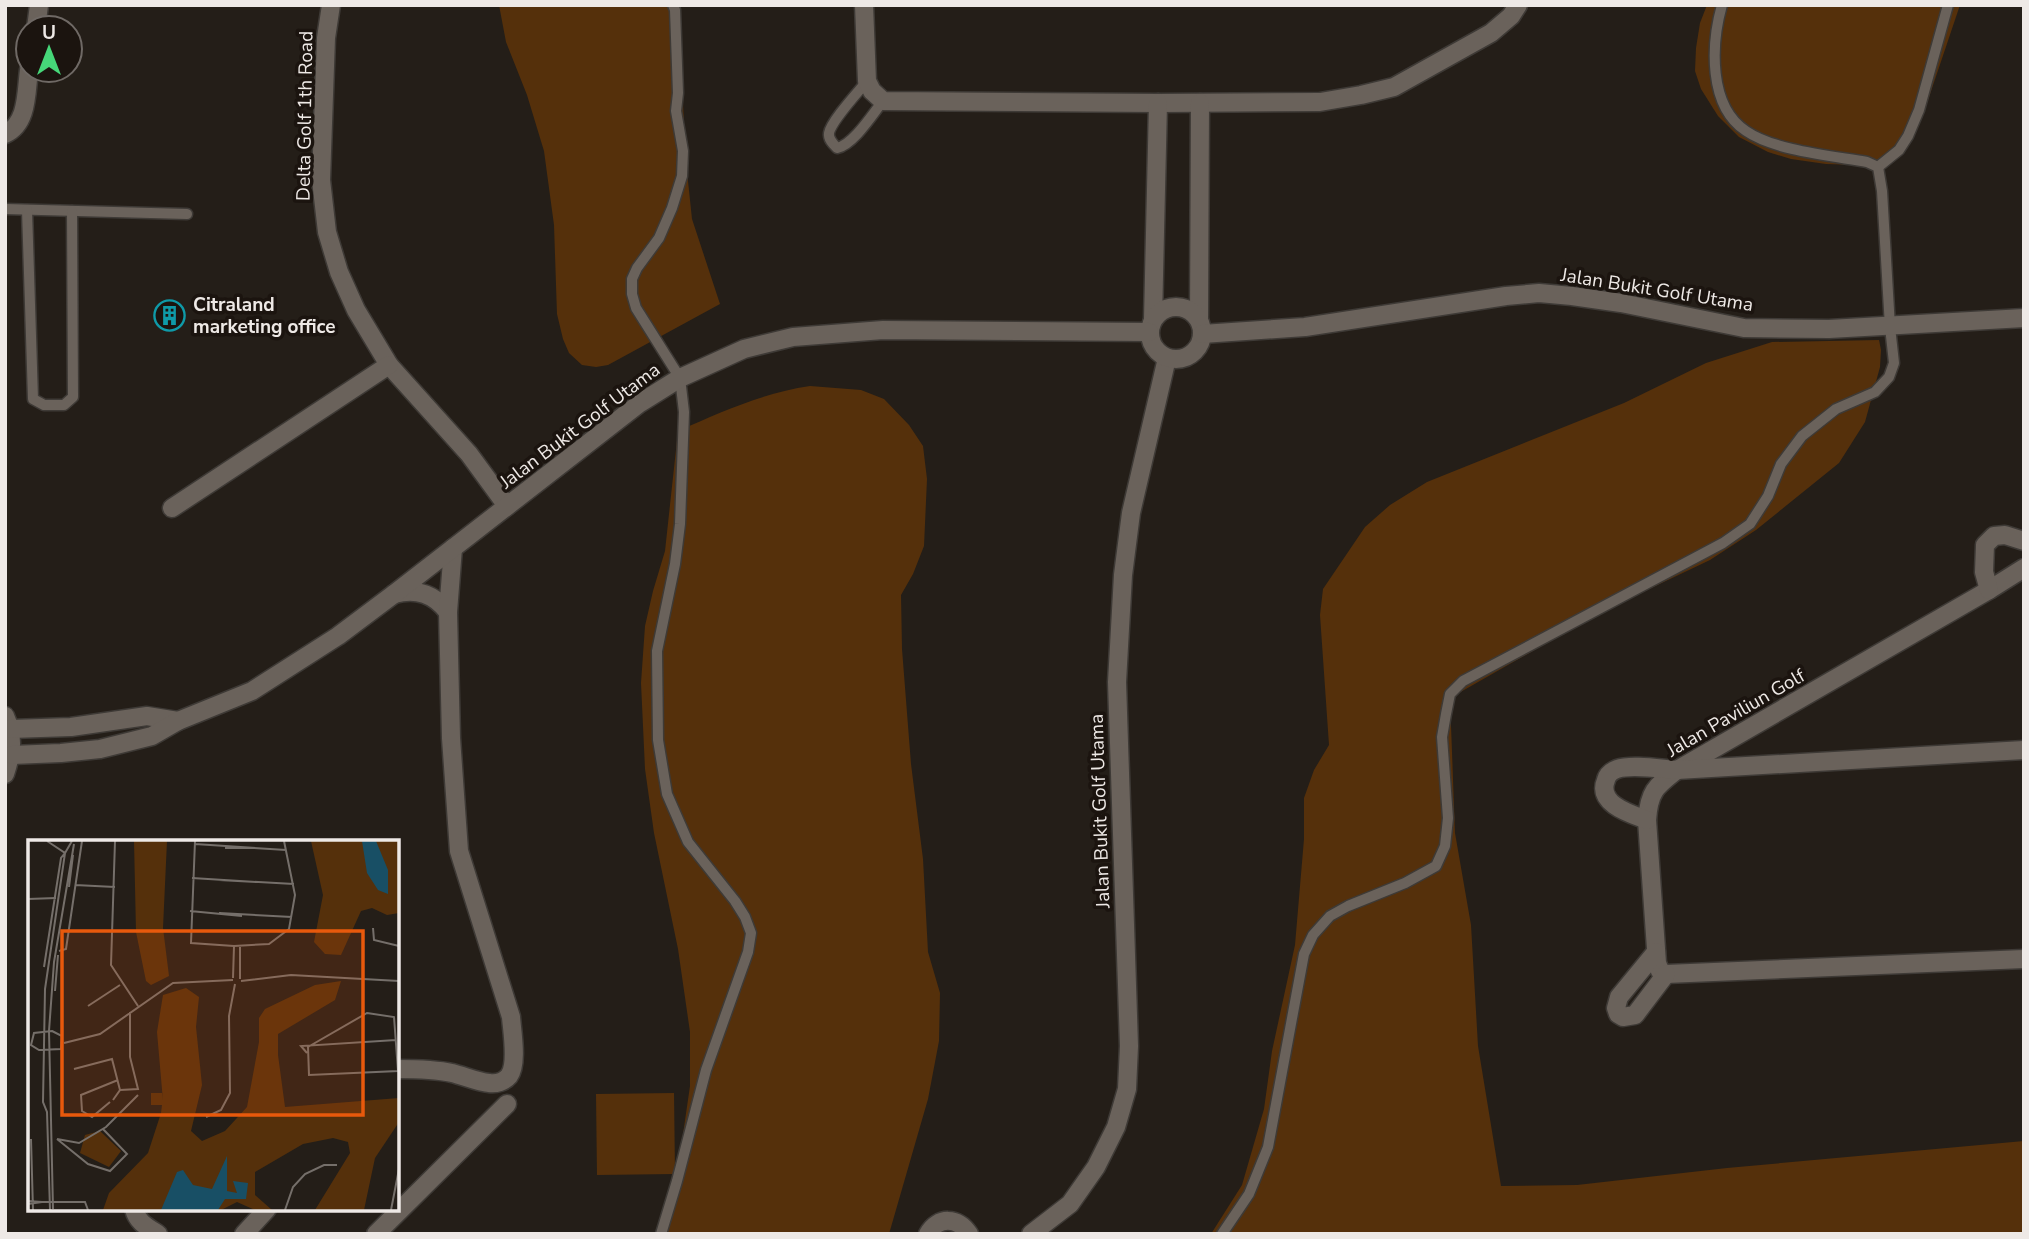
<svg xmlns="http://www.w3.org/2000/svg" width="2029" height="1239" viewBox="0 0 2029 1239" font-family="'Nunito Sans',sans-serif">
	<rect width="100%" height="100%" fill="#241e18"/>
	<!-- green -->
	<g fill="#55300b">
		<path d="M499,5h179l8,157 6,57 28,85 -112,61 -12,2 -14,-2 -13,-12 -6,-14 -6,-25 -3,-89 -10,-74 -17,-56 -21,-53z"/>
		<path d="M1707,5h253l-37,110 -20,25 -22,19 -25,6 -30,-1 -35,-5 -23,-7 -29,-15 -21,-21 -17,-27 -6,-18 1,-23 4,-25z"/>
		<path d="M1879,340l2,10 -1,17 -15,55 -26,41 -83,67 -46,30 -107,51 -153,87 5,135 16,92 7,121 23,140 76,-1 150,-17 297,-27v93h-813l31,-49 22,-76 8,-58 23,-106 9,-106v-41l10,-28 15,-25 -9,-130 3,-26 42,-62 25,-22 37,-23 197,-79 82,-40 66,-21z"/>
		<path d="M810,386l51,4 23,9 25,26 14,21 4,33 -3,67 -11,28 -12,21 1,54 9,115 12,95 5,93 12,41 -1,48 -11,58 -39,135h-230l16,-57 8,-43 7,-48v-54l-12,-83 -24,-116 -9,-64 -4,-86 4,-57 8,-35 12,-40 13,-120c43,-19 85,-38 132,-45z"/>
		<path d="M674,1093l1,81 -78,1 -1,-81z"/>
	</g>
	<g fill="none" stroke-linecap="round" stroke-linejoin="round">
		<defs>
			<g id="service">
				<path d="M867,81c-8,10 -36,40 -38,52 -1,6 4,11 8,15 16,-3 35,-33 46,-47"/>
				<path d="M1878,167l21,-17 9,-14 11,-26 29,-105"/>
				<path d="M5,209l182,5"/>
				<path d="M27,210l6,189 11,6h20l9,-8 -1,-186"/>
				<path d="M661,1234l16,-53 29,-111 42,-118 3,-19 -6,-16 -10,-16 -47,-59 -21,-48 -9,-54 -1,-89 18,-87 5,-40 4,-112 -4,-34 -44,-70 -4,-14v-15l5,-11 22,-30 13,-30 10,-32 1,-25 -7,-40 2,-18 -3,-83 -2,-5"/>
				<path d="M1222,1234l27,-40 19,-47 36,-193 9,-19 17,-19 18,-10 57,-23 31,-17 9,-20 3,-28 -6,-81 4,-23 4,-20 13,-13 260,-138 27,-19 18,-28 13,-32 21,-28 34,-27 39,-17 14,-15 5,-14 -4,-36 -8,-136 -4,-24 -11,-5c-34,-6 -92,-11 -121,-31 -38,-25 -35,-87 -24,-126"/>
			</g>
			<g id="minor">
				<path d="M331,5l-5,33 -5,142 6,52 12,40 17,38 33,55 80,89 38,52"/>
				<path d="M864,5l3,76 5,10 11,10 275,2 162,-1 41,-7 33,-8 97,-54 20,-17 7,-11"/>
				<path d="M36,28l3,-23"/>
				<path d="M5,134c23,-10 21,-42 24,-64"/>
				<path d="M1153,319l5,-216"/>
				<path d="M1199,320l1,-217"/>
				<path d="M172,508l217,-143"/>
				<path d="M2024,568l-35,22 -312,180c-22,17 -28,22 -30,50l10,143 3,8 6,3 358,-15"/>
				<path d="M1989,590l-5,-18 1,-27 9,-9 11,-1 19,6"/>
				<path d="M394,594c23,-6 40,0 54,18"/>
				<path d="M1647,820c-16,-6 -51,-16 -41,-40 1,-5 6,-9 11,-11 15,-5 44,0 60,1l347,-20"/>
				<path d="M1656,952l-37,45 -3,11 2,6 5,3 12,-2 31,-41"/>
				<path d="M397,1069c18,0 37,0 55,4 12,3 25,9 37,10 7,1 15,-1 20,-7 9,-12 3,-45 2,-59l-52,-166 -8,-113 -3,-126 5,-64"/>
				<path d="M134,1209c3,13 13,18 24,25"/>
				<path d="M244,1234l23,-25"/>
				<path d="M376,1234l131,-130"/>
				<path d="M928,1234c10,-18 30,-17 41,0"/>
				<path d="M1031,1234l39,-30 26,-37 20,-40 11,-38 2,-43 -12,-364 6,-107 8,-62 36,-155"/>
			</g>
			<g id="tertiary">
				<circle cx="1176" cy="333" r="26"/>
				<path d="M1202,334l103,-7 201,-31 33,-3 33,3 49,7 123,25 85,1 195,-11"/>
				<path d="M5,716c9,20 7,37 0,58"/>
				<path d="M11,729l60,-2 76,-11 31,5"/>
				<path d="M12,755l49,-2 39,-4 52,-13 26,-15 74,-30 86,-55 56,-42 246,-191 40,-25 64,-29 49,-12 90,-7 266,2"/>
			</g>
		</defs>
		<!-- service casing -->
		<use href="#service" stroke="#3e3a36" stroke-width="13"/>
		<!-- minor casing -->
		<use href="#minor" stroke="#3e3a36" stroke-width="21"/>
		<!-- tertiary casing -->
		<use href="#tertiary" stroke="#3e3a36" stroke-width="21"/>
		<!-- service -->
		<use href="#service" stroke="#6a625b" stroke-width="10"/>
		<!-- minor -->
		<use href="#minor" stroke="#6a625b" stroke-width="18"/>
		<!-- tertiary -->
		<use href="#tertiary" stroke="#6a625b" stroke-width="18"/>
	</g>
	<!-- icons -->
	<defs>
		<symbol id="building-ring" viewBox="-11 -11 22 22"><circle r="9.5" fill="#1b140f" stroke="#0f9aa8" stroke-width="1.5"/><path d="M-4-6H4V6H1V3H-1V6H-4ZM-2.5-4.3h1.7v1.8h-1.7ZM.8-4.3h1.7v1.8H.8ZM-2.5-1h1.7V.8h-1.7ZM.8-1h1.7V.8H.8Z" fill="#0f9aa8"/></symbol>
	</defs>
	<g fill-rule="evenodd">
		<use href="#building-ring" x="152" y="298" width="35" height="35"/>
	</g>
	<g text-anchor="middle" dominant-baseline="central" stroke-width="7" stroke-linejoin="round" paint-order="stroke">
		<!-- street labels -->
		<g font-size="19" fill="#eee9e6" stroke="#1b140f">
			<text transform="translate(305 116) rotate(-89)">Delta Golf 1th Road</text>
			<text transform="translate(1657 290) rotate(9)">Jalan Bukit Golf Utama</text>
			<text transform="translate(580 426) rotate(-37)">Jalan Bukit Golf Utama</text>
			<text transform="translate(1736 713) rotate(-30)">Jalan Paviliun Golf</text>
			<text transform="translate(1100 811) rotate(-92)">Jalan Bukit Golf Utama</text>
		</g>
		<!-- poi labels -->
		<g font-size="19" font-weight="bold" fill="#eee9e6" stroke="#1b140f" text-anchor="start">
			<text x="193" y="305">Citraland<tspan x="193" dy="22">marketing office</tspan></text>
		</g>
	</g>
	<!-- overview -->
	<g transform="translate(28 840)">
		<rect width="371" height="371" fill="#241e18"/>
		<path d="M106,1h33l-4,87 6,48 -18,9 -5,-4 -10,-49zM283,1h88v72l-12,2 -15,-7 -11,3 -20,44 -16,-1 -11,-12 9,-47zM313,141l-6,19 -57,34v21l7,52 114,-9v24l-24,36 -11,52h-49l35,-57 -2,-11 -15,-4 -30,6 -48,28v23l17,15h-17l-18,-8 -16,8h-118l6,-17 39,-40 13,-40 1,-8h-11v-12h11l1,8 -6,-69 6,-37 23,-7 13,9 -3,30 6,58 -11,46 11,10 23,-10 22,-24 12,-65v-24l6,-9 50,-24zM72,291l21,20 -12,16 -29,-14 5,-18z" fill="#55300b"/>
		<path d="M334,1h14l12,29v24l-10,-4 -11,-17zM199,316v35l10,2 -4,-12 15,2 -2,16h-21l-7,11h-57l16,-38 6,-2 10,15 19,4z" fill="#184f65"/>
		<path fill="none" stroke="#756f6a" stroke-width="2" d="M87,1l-4,124 27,41M167,1l-4,102 43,3 35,-2 20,-15 6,-34 -11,-54M167,4l91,6M197,8h28M164,38l64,4M191,40l75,4M47,45l40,2M41,47l4,-32M0,59l28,-1M162,71l52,5M191,73l73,4M345,88l1,12 25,6M31,111l7,-2 16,-108M16,127l17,-109 4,-5 -18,-12M205,138l1,-32M212,139v-33M213,141l50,-6 108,6M27,151l3,-36M60,166l32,-21M339,173l27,4 4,54 -89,4 -1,-28zM24,191l10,5 -1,13 -22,1 -8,-5 3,-12zM36,203l36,-9 73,-51 60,-3M279,213l-6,-7 95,-6M46,229l38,-10 8,31 -7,10M92,250l18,-1 -8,-32v-45M82,262l-18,15 -10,-6 -1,-16 37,-15M178,277l15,-7 9,-17 -1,-77 6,-32M3,299l2,71M29,299l31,25 22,7 17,-17 -24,-25M29,299l22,4 27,-16 32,-32M0,361l14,1 -14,2M14,362h43l3,8M25,369l-4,-178 5,-69 20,-118M22,370l-3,-98 -4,-10 2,-113 20,-136 7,-12M257,370l8,-23 12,-13 19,-9h13M363,370l8,-41"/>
		<path fill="#e8590c" fill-opacity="0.15" stroke="#e8590c" stroke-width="3.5" d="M34,91h301v184h-301z"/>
		<rect width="371" height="371" fill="none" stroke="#eee9e6" stroke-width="3.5"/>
	</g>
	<!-- border -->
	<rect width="2029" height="1239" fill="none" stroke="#eee9e6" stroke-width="14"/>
	<!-- north arrow -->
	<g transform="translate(49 49)"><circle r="33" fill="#1b140f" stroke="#6f6965" stroke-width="2"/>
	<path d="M0-5L12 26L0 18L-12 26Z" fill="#46d779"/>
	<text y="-10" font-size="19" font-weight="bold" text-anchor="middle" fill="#eee9e6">U</text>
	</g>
</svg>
